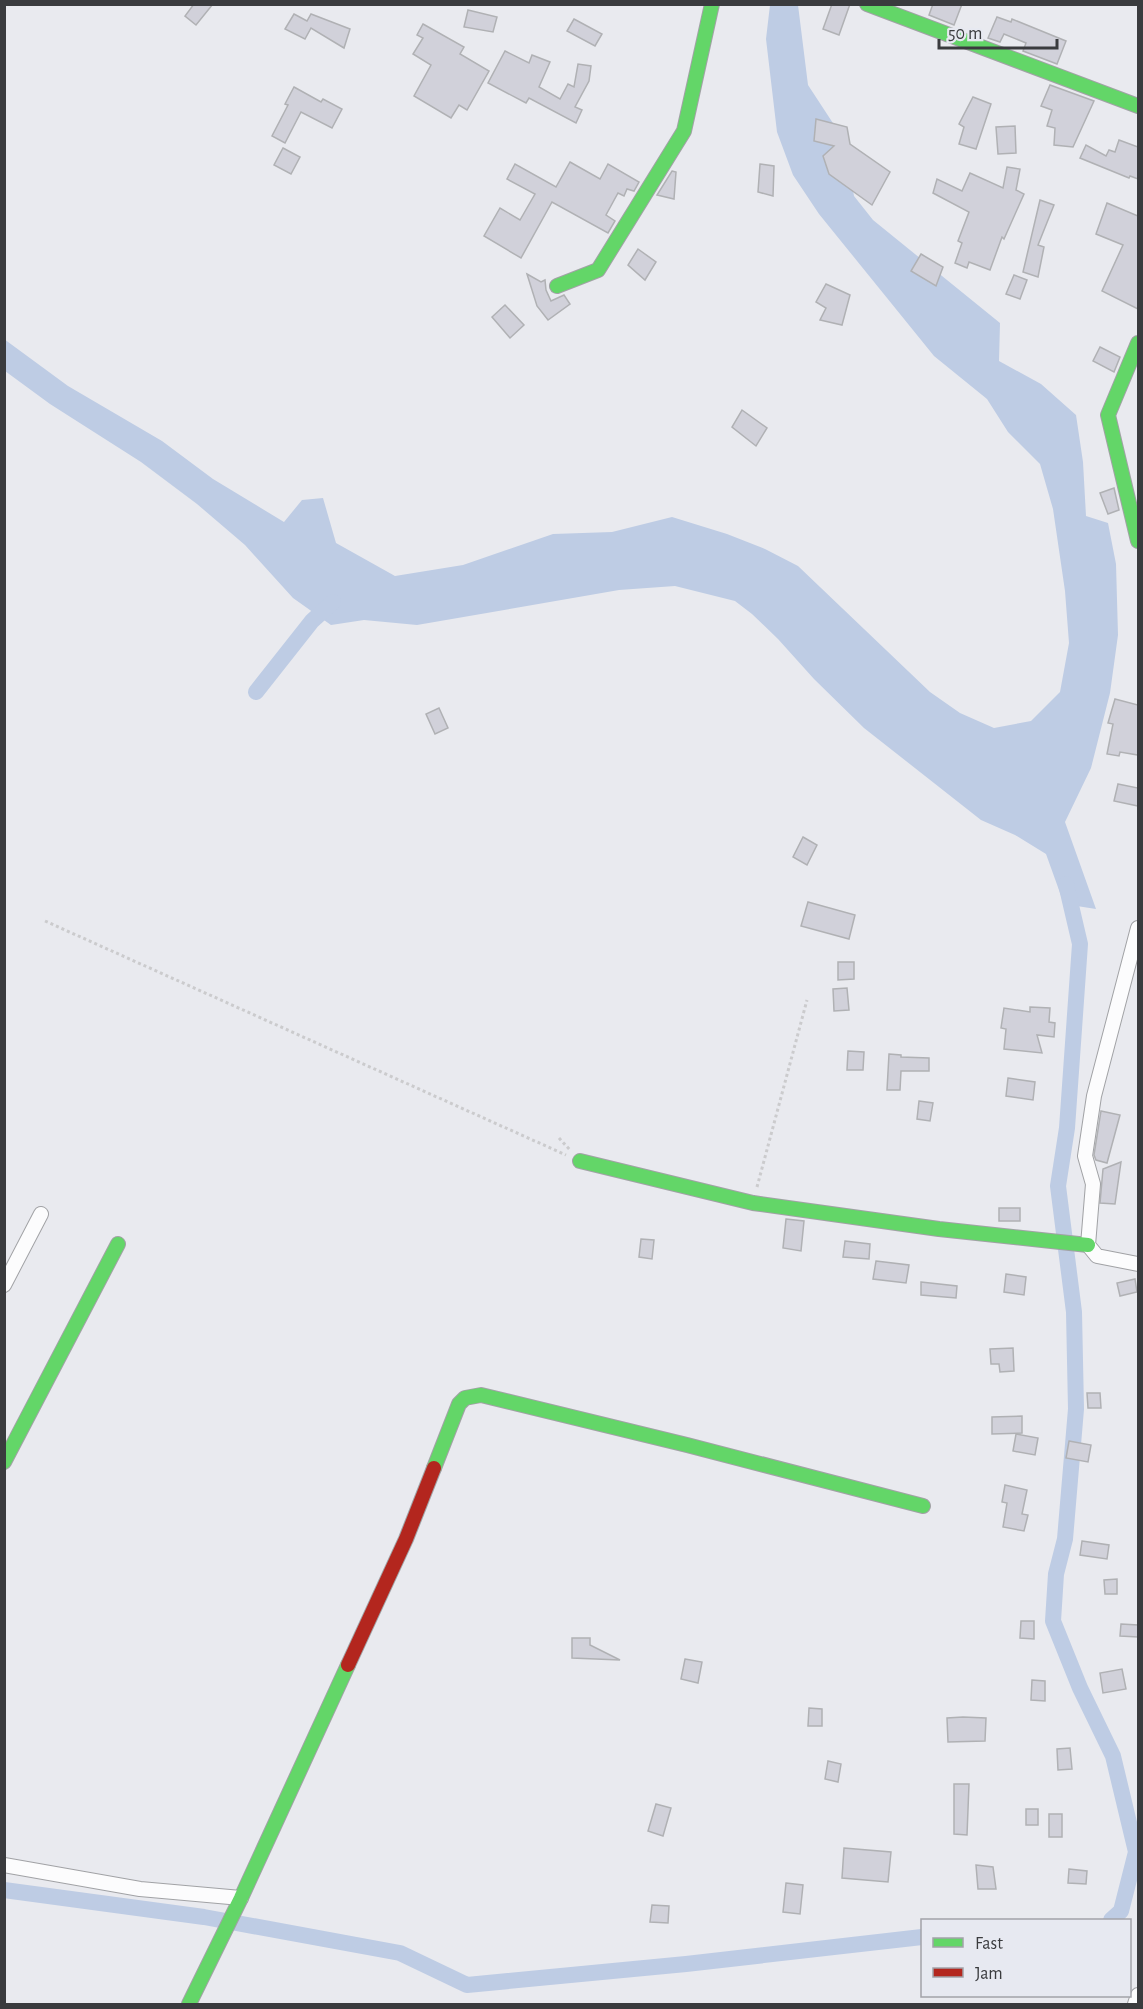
<svg xmlns="http://www.w3.org/2000/svg" width="1143" height="2009" viewBox="0 0 1143 2009" font-family="'Alegreya Sans',sans-serif">
	<rect width="100%" height="100%" fill="#e9eaef"/>
	<!-- water -->
	<path fill="#becce4" d="M770,5h28l10,80 36,55 10,56 19,24 127,103 -1,38 42,23 35,31 7,47 3,54 22,7 8,41 2,71 -8,58 -19,75 -26,54 31,87 -32,-5 -18,-50 -31,-19 -34,-15 -117,-92 -50,-49 -36,-40 -26,-25 -17,-13 -60,-15 -56,4 -202,35 -53,-5 -33,5 -38,-27 -48,-53 -48,-41 -56,-42 -91,-58 -45,-33 -1,-32 64,47 94,55 51,38 71,43 18,-22 21,-2 13,45 59,33 68,-11 90,-31 59,-2 60,-15 55,17 38,15 33,17 132,126 30,21 34,15 37,-7 29,-29 9,-49 -4,-52 -12,-82 -13,-45 -32,-32 -21,-33 -53,-43 -115,-142 -26,-39 -16,-43 -11,-93z"/>
	<g fill="none" stroke-linecap="round" stroke-linejoin="round">
		<!-- canal -->
		<g stroke="#becce4" stroke-width="16">
			<path d="M256,692l56,-71 21,-19"/>
			<path d="M1066,884l14,60 -13,184 -9,58 16,126 2,97 -11,130 -9,35 -3,47 27,67 33,68 23,96 -15,59 -10,9"/>
			<path d="M4,1890l200,27 196,36 67,32 219,-21 236,-27"/>
		</g>
	</g>
	<!-- building -->
	<g fill="#d1d1da" stroke="#b0b1b4" stroke-width="1.5">
		<path d="M194,4h19l-17,21 -11,-9z"/>
		<path d="M832,4h18l-11,31 -16,-6z"/>
		<path d="M933,4h29l-8,21 -25,-10z"/>
		<path d="M468,10l29,7 -4,15 -29,-5z"/>
		<path d="M294,14l13,7 4,-7 39,15 -6,19 -33,-20 -6,11 -20,-10z"/>
		<path d="M997,17l14,5 1,-3 54,22 -9,23 -34,-13 3,-8 -22,-9 -4,8 -12,-4z"/>
		<path d="M574,19l28,15 -7,12 -28,-15z"/>
		<path d="M423,24l41,23 -4,7 29,17 -22,39 -8,-5 -8,13 -37,-22 17,-31 -18,-11 10,-16 -6,-3z"/>
		<path d="M505,51l24,12 3,-8 18,7 -11,25 21,12 8,-15 6,3 4,-23 13,2 -2,15 -14,26 7,3 -6,13 -47,-25 -3,5 -38,-20z"/>
		<path d="M1050,85l44,16 -21,46 -19,-2 1,-17 -8,-2 5,-16 -11,-4z"/>
		<path d="M294,87l27,15 2,-3 19,10 -10,19 -31,-16 -16,31 -13,-7 16,-31 -3,-1z"/>
		<path d="M973,97l18,7 -15,45 -17,-5 5,-17 -5,-3z"/>
		<path d="M816,119l31,8 3,17 40,28 -18,33 -43,-31 -6,-18 11,-10 -20,-5z"/>
		<path d="M1015,126l1,27 -18,1 -2,-27z"/>
		<path d="M1119,140l19,7v32l-8,-3 -1,2 -49,-20 6,-13 20,11 3,-6 6,2z"/>
		<path d="M283,148l17,9 -9,17 -17,-9z"/>
		<path d="M570,162l30,17 8,-15 31,18 -5,9 -7,-2 -3,7 -6,-3 -12,22 9,6 -7,12 -56,-31 -31,56 -37,-22 16,-28 20,12 15,-26 -28,-15 8,-15 41,23z"/>
		<path d="M760,164l14,2 -1,30 -15,-4z"/>
		<path d="M1007,167l13,2 -4,21 8,4 -20,45 -2,-2 -12,33 -21,-8 -2,6 -12,-5 7,-20 -4,-2 11,-29 -36,-19 4,-14 25,12 8,-18 33,15z"/>
		<path d="M672,171l4,1 -2,27 -17,-4z"/>
		<path d="M1040,200l14,5 -16,40 6,2 -6,30 -15,-5z"/>
		<path d="M1107,203l31,13v93l-36,-18 21,-46 -27,-11z"/>
		<path d="M638,249l18,13 -11,18 -17,-15z"/>
		<path d="M921,254l22,13 -7,19 -25,-15z"/>
		<path d="M527,274l14,8 4,-2 1,10 5,11 13,-6 6,9 -22,16 -11,-14z"/>
		<path d="M1014,275l13,5 -7,19 -14,-5z"/>
		<path d="M826,284l24,11 -8,30 -22,-5 6,-12 -10,-6z"/>
		<path d="M505,305l19,20 -14,13 -18,-21z"/>
		<path d="M1100,347l20,10 -6,15 -21,-11z"/>
		<path d="M742,410l25,18 -11,18 -24,-19z"/>
		<path d="M1114,488l5,22 -11,4 -8,-21z"/>
		<path d="M1115,699l23,6v50l-18,-3 -1,4 -12,-2 6,-30 -5,-1z"/>
		<path d="M439,708l9,20 -13,6 -9,-20z"/>
		<path d="M1118,784l20,4v18l-24,-5z"/>
		<path d="M803,837l14,8 -10,20 -14,-8z"/>
		<path d="M808,902l47,13 -6,24 -48,-13z"/>
		<path d="M838,962h16v17l-16,1z"/>
		<path d="M847,988l2,22 -15,1 -1,-22z"/>
		<path d="M1030,1007l20,1 -1,14 6,1 -1,14 -17,-2 5,18 -38,-4 2,-20 -5,-1 3,-20 26,4z"/>
		<path d="M848,1051l16,1 -1,18h-16z"/>
		<path d="M889,1054l12,1v2l28,1v13h-28l-1,19h-13z"/>
		<path d="M1008,1078l27,4 -2,18 -27,-4z"/>
		<path d="M919,1101l14,2 -3,18 -13,-2z"/>
		<path d="M1101,1111l19,4 -13,48 -11,-3 -2,-5z"/>
		<path d="M1121,1162l-6,42 -15,-1 3,-34z"/>
		<rect x="999" y="1208" width="21" height="13"/>
		<path d="M786,1219l18,2 -3,30 -18,-3z"/>
		<path d="M641,1239l13,1 -2,19 -13,-2z"/>
		<path d="M845,1241l25,3 -1,15 -26,-2z"/>
		<path d="M876,1261l33,4 -3,18 -33,-4z"/>
		<path d="M1006,1274l20,3 -2,18 -20,-3z"/>
		<path d="M1135,1279l2,13 -17,4 -3,-13z"/>
		<path d="M921,1282l36,4 -1,12 -35,-3z"/>
		<path d="M1013,1348l1,23 -14,1 -1,-8h-8l-1,-15z"/>
		<path d="M1087,1393h13l1,15h-13z"/>
		<path d="M1022,1416v17l-30,1v-17z"/>
		<path d="M1016,1434l22,4 -3,17 -22,-4z"/>
		<path d="M1069,1441l22,4 -3,17 -22,-4z"/>
		<path d="M1005,1485l22,5 -5,24 6,1 -4,16 -21,-4 4,-24 -5,-1z"/>
		<path d="M1082,1541l27,4 -2,14 -27,-4z"/>
		<path d="M1117,1579v15h-12l-1,-14z"/>
		<path d="M1021,1621h13v18l-14,-1z"/>
		<path d="M1121,1624l17,1v12l-18,-1z"/>
		<path d="M572,1638h18v7l30,15 -48,-2z"/>
		<path d="M685,1659l17,3 -4,21 -17,-4z"/>
		<path d="M1122,1669l4,20 -23,4 -3,-20z"/>
		<path d="M1032,1680l13,1v20l-14,-1z"/>
		<path d="M809,1708l13,1v17h-14z"/>
		<path d="M963,1717l23,1 -1,23 -37,1 -1,-24z"/>
		<path d="M1070,1748l2,21 -14,1 -1,-21z"/>
		<path d="M828,1761l13,3 -3,18 -13,-3z"/>
		<path d="M954,1784h15l-2,51 -13,-1z"/>
		<path d="M656,1804l15,4 -8,28 -15,-5z"/>
		<rect x="1026" y="1809" width="12" height="16"/>
		<rect x="1049" y="1814" width="13" height="23"/>
		<path d="M844,1848l47,4 -3,30 -46,-4z"/>
		<path d="M976,1865l17,2 3,22h-18z"/>
		<path d="M1069,1869l18,2 -1,13 -18,-1z"/>
		<path d="M786,1883l17,2 -3,29 -17,-2z"/>
		<path d="M652,1905l17,1 -1,17 -18,-1z"/>
	</g>
	<g fill="none" stroke-linecap="round" stroke-linejoin="round">
		<defs>
			<g id="street">
				<path d="M1138,928l-44,168 -9,60 8,28 -5,61 9,11 41,8"/>
				<path d="M4,1285l37,-71"/>
				<path d="M4,1865l136,24 101,9"/>
				<path d="M1135,2004l3,-9"/>
			</g>
			<g id="fast">
				<path d="M867,4l271,102"/>
				<path d="M557,286l41,-16 86,-139 28,-127"/>
				<path d="M1138,343l-30,72 30,126"/>
				<path d="M580,1161l173,42 186,26 149,16"/>
				<path d="M4,1462l114,-218"/>
				<path d="M434,1468l25,-64 6,-6 16,-3 206,50 236,61"/>
				<path d="M189,2004l52,-106 107,-233"/>
			</g>
			<path id="jam" d="M348,1665l58,-126 28,-71"/>
		</defs>
		<!-- street casing -->
		<use href="#street" stroke="#a1a2a5" stroke-width="16"/>
		<!-- fast casing -->
		<use href="#fast" stroke="#a1a2a5" stroke-width="16"/>
		<!-- jam casing -->
		<use href="#jam" stroke="#a1a2a5" stroke-width="16"/>
		<!-- path -->
		<g stroke="#cbcbcd" stroke-width="3" stroke-dasharray="3 3" stroke-linecap="butt">
			<path d="M45,921l521,234"/>
			<path d="M559,1138l11,12"/>
			<path d="M757,1187l50,-187"/>
		</g>
		<!-- street -->
		<use href="#street" stroke="#fcfcfd" stroke-width="14"/>
		<!-- fast -->
		<use href="#fast" stroke="#63d668" stroke-width="14"/>
		<!-- jam -->
		<use href="#jam" stroke="#b3261e" stroke-width="14"/>
	</g>
	<!-- border -->
	<rect width="1143" height="2009" fill="none" stroke="#3a3b3e" stroke-width="12"/>
	<!-- legend -->
	<rect x="921" y="1919" width="210" height="78" fill="#e7e9f1" stroke="#a2a3a9" stroke-width="1.5"/>
	<rect x="933" y="1938" width="30" height="9" fill="#63d668" stroke="#a2a3a9" stroke-width="1.5"/>
	<text x="975" y="1949" font-size="18" fill="#3a3b3e">Fast</text>
	<rect x="933" y="1968" width="30" height="9" fill="#b3261e" stroke="#a2a3a9" stroke-width="1.5"/>
	<text x="975" y="1979" font-size="18" fill="#3a3b3e">Jam</text>
	<!-- scale -->
	<path d="M939 39v9h118v-9" fill="none" stroke="#3a3b3e" stroke-width="3"/>
	<text x="948" y="39" font-size="18" fill="#3a3b3e" stroke="#e7e9f1" stroke-width="4.5" paint-order="stroke">50 m</text>
</svg>
